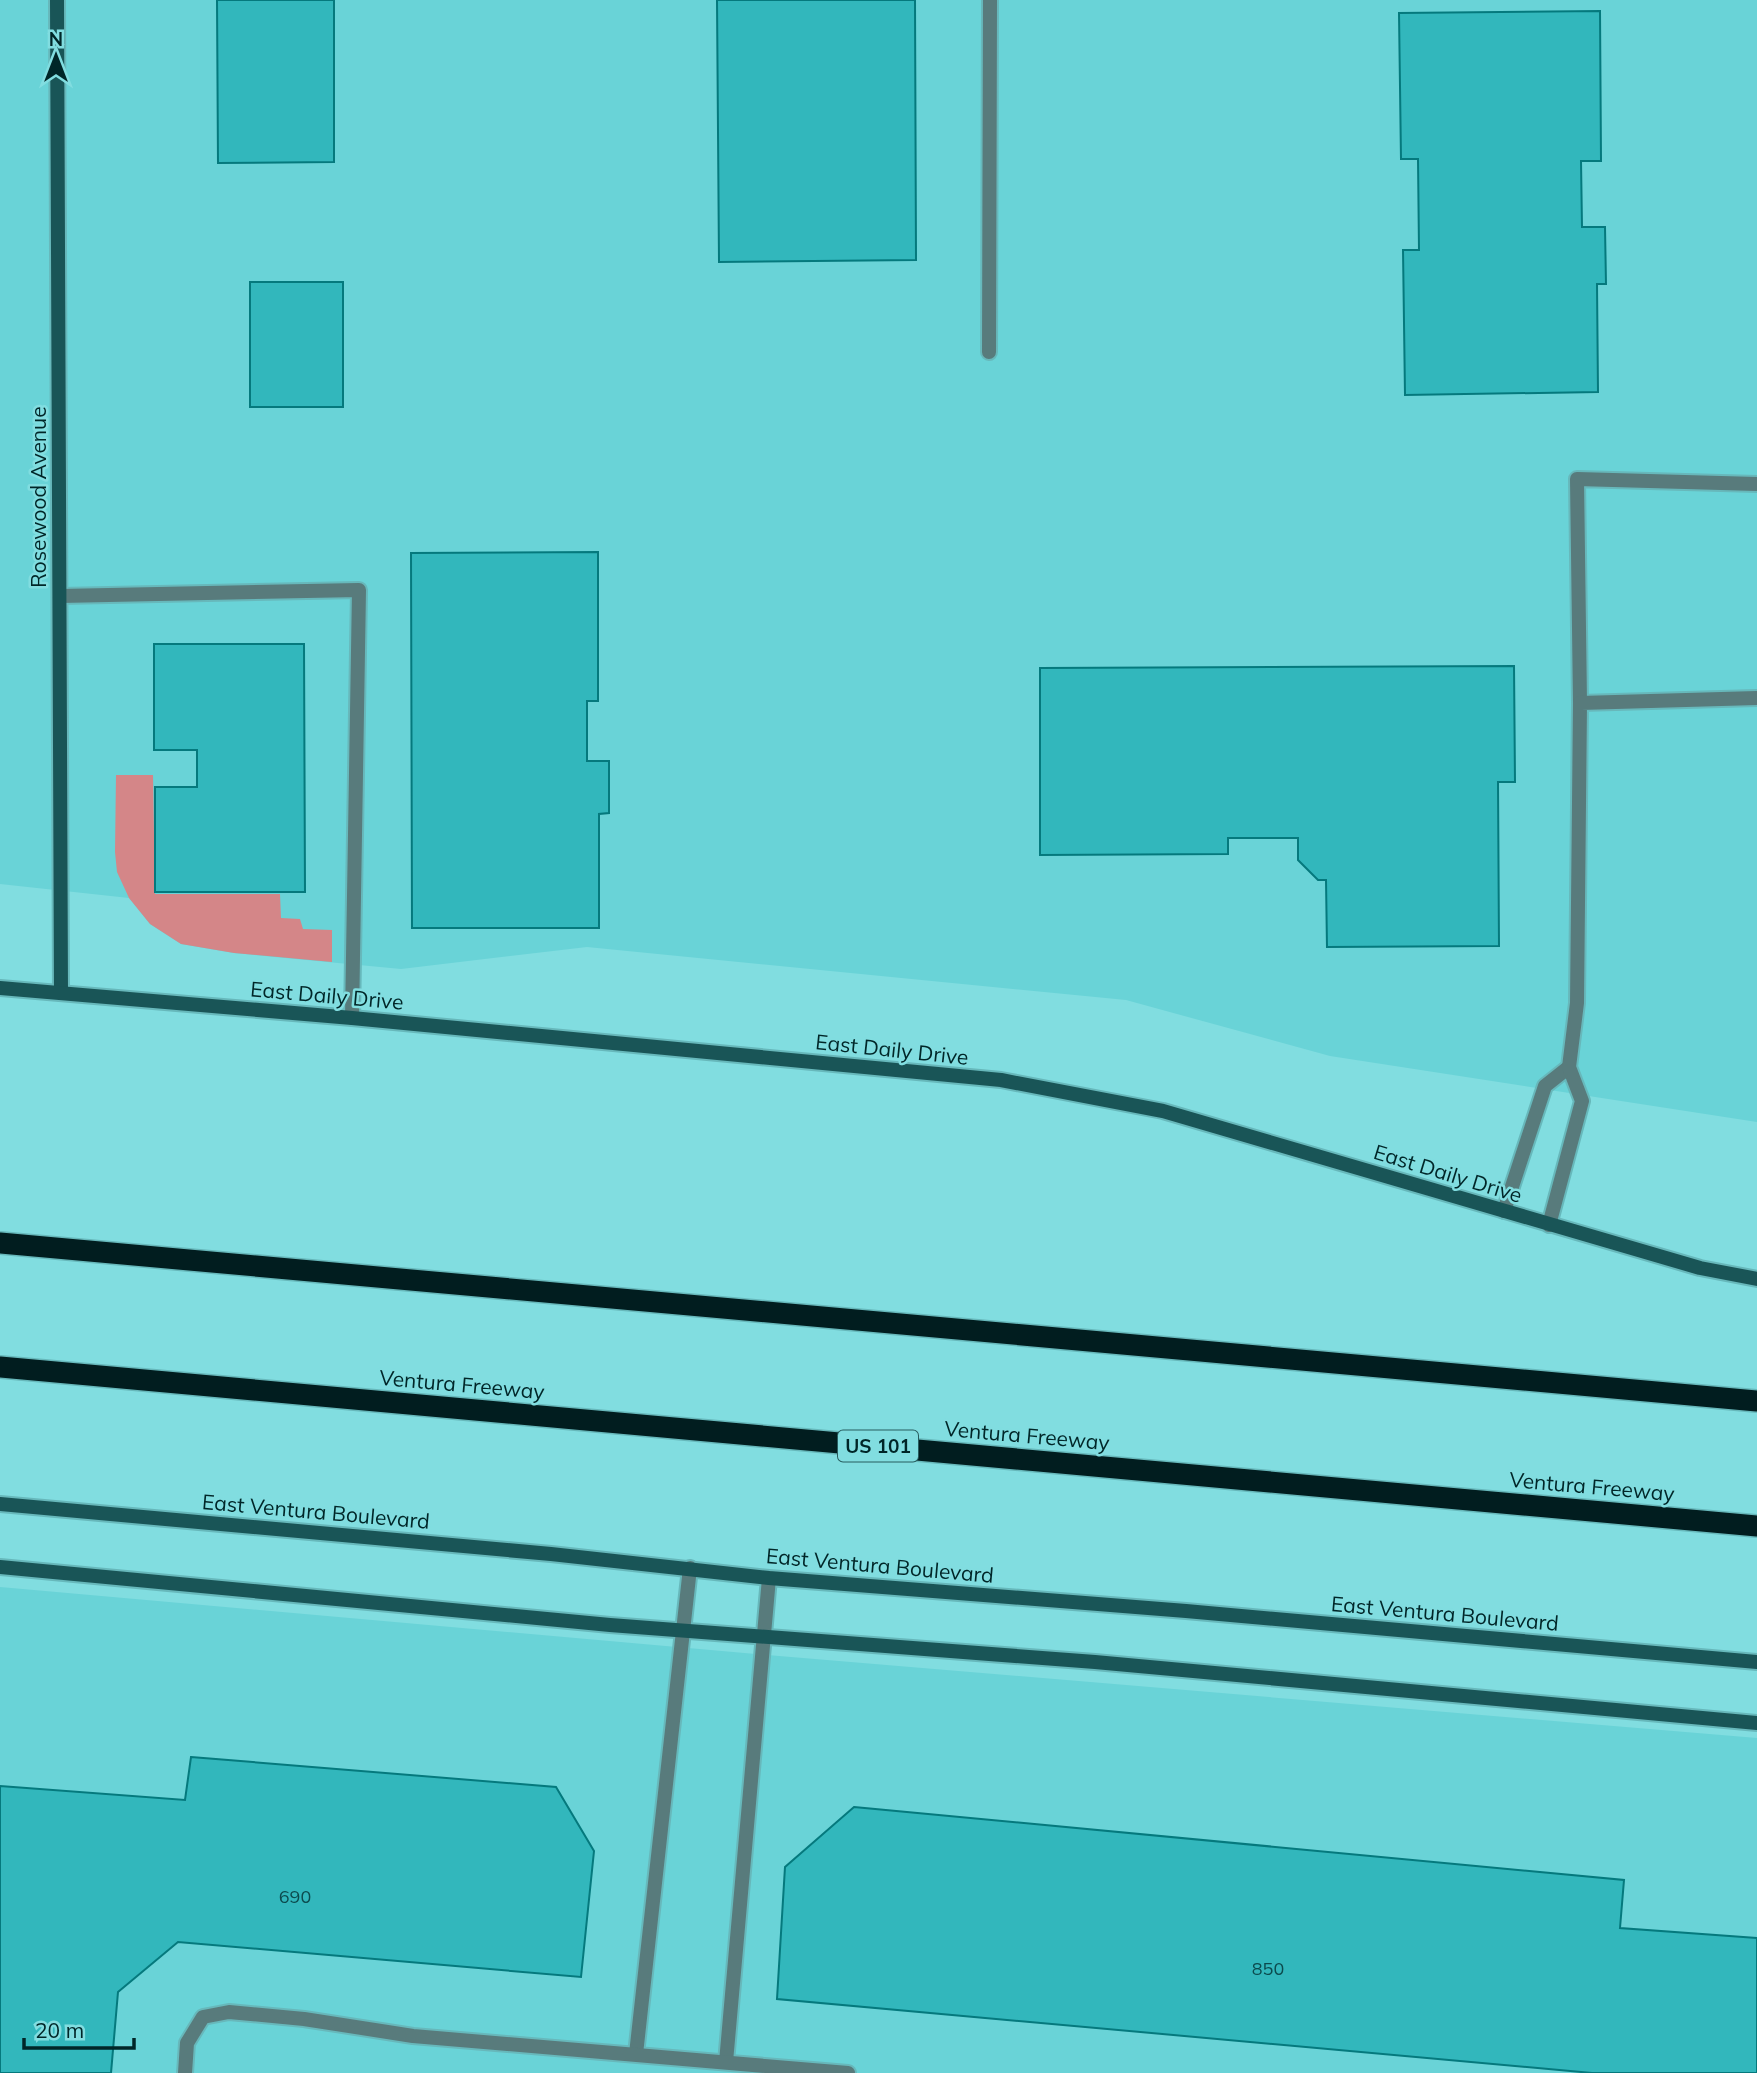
<svg xmlns="http://www.w3.org/2000/svg" width="1757" height="2073" viewBox="0 0 1757 2073" font-family="Mulish,sans-serif">
	<rect width="100%" height="100%" fill="#81dde0"/>
	<!-- built -->
	<g fill="#69d3d7">
		<path d="M0,0h1757v1122l-427,-66 -204,-56 -539,-53 -186,22 -167,-16 -53,-9 -31,-20 -21,-26 -129,-14z"/>
		<path d="M0,1587l779,69 978,82v335h-1757z"/>
	</g>
	<!-- green -->
	<path fill="#d48688" d="M116,775h37l2,119h125l1,24 19,1 3,10 29,1v32l-98,-9 -53,-9 -31,-20 -21,-26 -12,-26 -2,-20z"/>
	<!-- building -->
	<g fill="#32b7bc" stroke="#05797d" stroke-width="2">
		<path d="M217,0h117v162l-116,1z"/>
		<path d="M717,0h198l1,260 -197,2z"/>
		<path d="M1600,11l1,150h-20l1,66h23l1,57h-9l1,108 -193,3 -2,-145h16l-1,-91h-17l-2,-146z"/>
		<rect x="250" y="282" width="93" height="125"/>
		<path d="M598,552v149h-11v60h22v52l-10,1v114h-187l-1,-375z"/>
		<path d="M154,644h150l1,248h-150v-105h42v-37h-43z"/>
		<path d="M1514,666l1,116h-17l1,164 -172,1 -1,-67h-8l-20,-20v-22h-70v16l-188,1v-187z"/>
		<path d="M191,1757l365,30 38,64 -13,126 -403,-35 -60,50 -7,81h-111v-287l185,14z"/>
		<path d="M854,1807l770,73 -4,48 137,10v135h-165l-815,-74 8,-132z"/>
	</g>
	<g fill="none" stroke-linecap="round" stroke-linejoin="round">
		<defs>
			<g id="lane">
				<path d="M989,352l1,-352"/>
				<path d="M60,596l299,-6 -7,428"/>
				<path d="M1580,703l-3,-224 180,5"/>
				<path d="M1504,1211l41,-125 24,-19"/>
				<path d="M1549,1225l33,-124 -13,-34 8,-64 3,-300 177,-5"/>
				<path d="M636,2054l54,-486"/>
				<path d="M726,2062l43,-484"/>
				<path d="M185,2073l2,-30 16,-26 26,-5 75,7 109,17 435,37"/>
			</g>
			<g id="secondary">
				<path d="M57,0l4,993"/>
				<path d="M0,988l352,30 649,62 162,31 537,157 57,11"/>
				<path d="M0,1504l551,50 218,24 417,33 571,51"/>
				<path d="M0,1567l610,58 485,37 662,61"/>
			</g>
			<g id="highway">
				<path d="M0,1243l1757,158"/>
				<path d="M0,1367l1757,159"/>
			</g>
		</defs>
		<!-- lane casing -->
		<use href="#lane" stroke="#67b8bb" stroke-width="18"/>
		<!-- secondary casing -->
		<use href="#secondary" stroke="#67b8bb" stroke-width="18"/>
		<!-- highway casing -->
		<use href="#highway" stroke="#67b8bb" stroke-width="24"/>
		<!-- lane -->
		<use href="#lane" stroke="#587b7c" stroke-width="14"/>
		<!-- secondary -->
		<use href="#secondary" stroke="#195557" stroke-width="14"/>
		<!-- highway -->
		<use href="#highway" stroke="#011d1f" stroke-width="21"/>
	</g>
	<g text-anchor="middle" dominant-baseline="central" stroke-width="5" stroke-linejoin="round" paint-order="stroke">
		<!-- number labels -->
		<g font-size="18" fill="#0c4a4d">
			<text x="295" y="1896">690</text>
			<text x="1268" y="1968">850</text>
		</g>
		<!-- shield labels -->
		<rect fill="#81dde0" stroke="#275d5f" stroke-width="2" x="838" y="1430.5" width="80" height="31" rx="5"/>
		<g font-size="19" font-weight="bold" fill="#002628">
			<text x="878" y="1446">US 101</text>
		</g>
		<!-- street labels -->
		<g font-size="21" fill="#002628" stroke="#81dde0">
			<text transform="translate(38 497) rotate(-90)">Rosewood Avenue</text>
			<text transform="translate(327 995) rotate(5)">East Daily Drive</text>
			<text transform="translate(892 1049) rotate(6)">East Daily Drive</text>
			<text transform="translate(1448 1173) rotate(17)">East Daily Drive</text>
			<text transform="translate(462 1384) rotate(5)">Ventura Freeway</text>
			<text transform="translate(1027 1435) rotate(5)">Ventura Freeway</text>
			<text transform="translate(1592 1486) rotate(5)">Ventura Freeway</text>
			<text transform="translate(316 1511) rotate(5)">East Ventura Boulevard</text>
			<text transform="translate(880 1565) rotate(5)">East Ventura Boulevard</text>
			<text transform="translate(1445 1613) rotate(5)">East Ventura Boulevard</text>
		</g>
	</g>
	<!-- north arrow -->
	<g transform="translate(56 56)" stroke="#81dde0" stroke-width="5" paint-order="stroke">
	<path d="M0-5L12 26L0 18L-12 26Z" fill="#002628"/>
	<text y="-10" font-size="19" font-weight="bold" text-anchor="middle" fill="#002628">N</text>
	</g>
	<!-- scale -->
	<path d="M24 2038v10h110v-10" fill="none" stroke="#002628" stroke-width="3.5"/>
	<text x="35" y="2038" font-size="21" fill="#002628" stroke="#81dde0" stroke-width="5" paint-order="stroke">20 m</text>
</svg>
